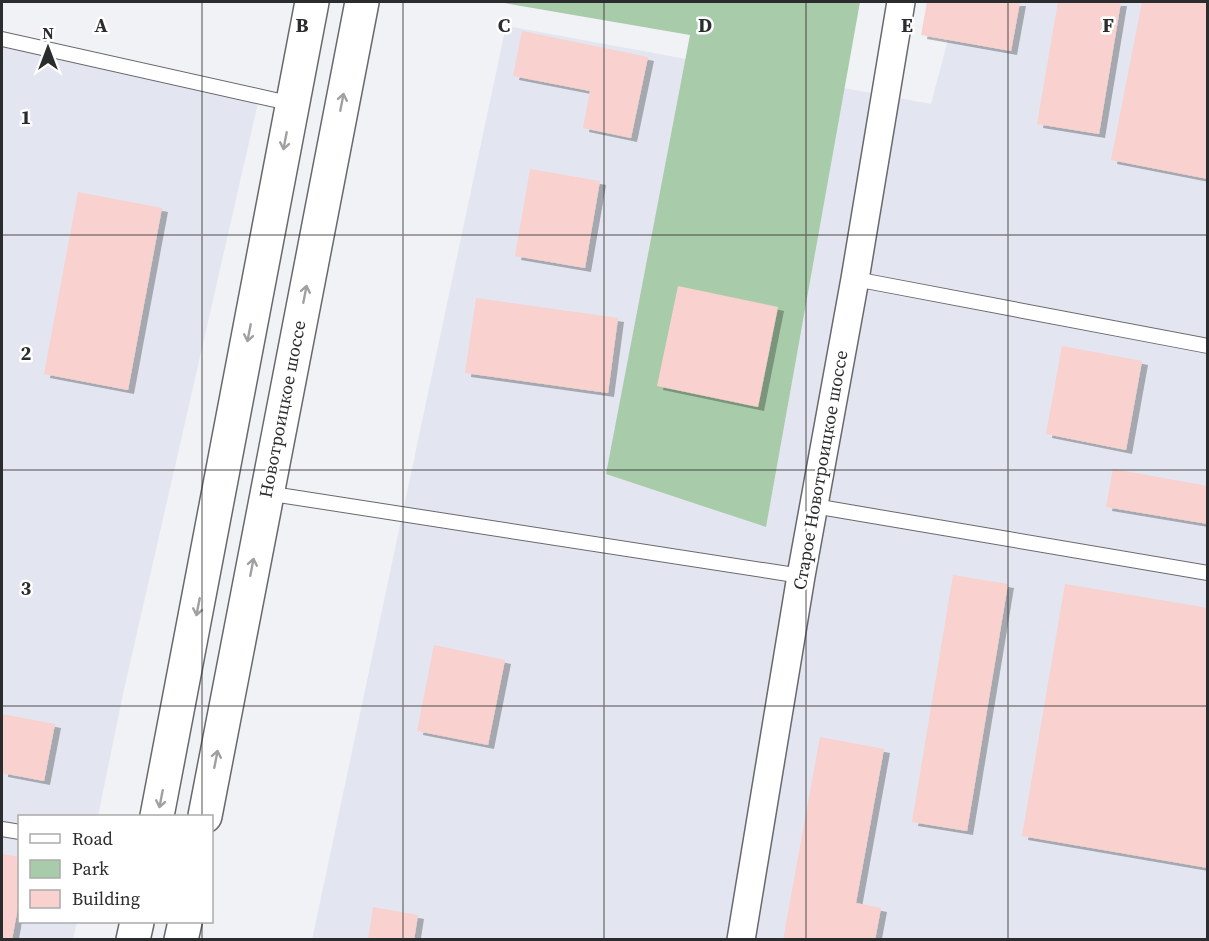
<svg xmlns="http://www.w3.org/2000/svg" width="1209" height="941" viewBox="0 0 1209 941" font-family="'Source Serif 4',serif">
	<defs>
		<filter id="shadow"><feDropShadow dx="6" dy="4" stdDeviation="0" flood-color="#0004"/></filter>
	</defs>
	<rect width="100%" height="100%" fill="#f1f2f6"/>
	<!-- built -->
	<g fill="#e3e5f0">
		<path d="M958,2h249v937l-895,1 194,-914 425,78z"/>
		<path d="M2,46l258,48 -137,600 -25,122h-78v106h57l-4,17h-71z"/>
	</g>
	<!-- green -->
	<path fill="#a8cbaa" d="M498,2h362l-94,525 -160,-53 84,-439z"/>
	<!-- building -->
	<g fill="#f9d1ce" filter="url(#shadow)">
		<path d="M927,2h93l-9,49 -90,-16z"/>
		<path d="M1058,2h63l-22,132 -62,-10z"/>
		<path d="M1142,2h66v177l-97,-19z"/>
		<path d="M522,31l126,26 -17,81 -48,-10 7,-37 -77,-15z"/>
		<path d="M530,169l70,12 -15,87 -70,-12z"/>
		<path d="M78,192l84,16 -34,182 -84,-16z"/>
		<path d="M678,286l100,21 -20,100 -101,-21z"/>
		<path d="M476,298l142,20 -10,75 -143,-20z"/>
		<path d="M1062,346l80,15 -16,89 -80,-16z"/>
		<path d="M1113,469l95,17v38l-102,-17z"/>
		<path d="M953,575l55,9 -41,247 -55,-9z"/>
		<path d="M1065,584l143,24v260l-186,-32z"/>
		<path d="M434,645l71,15 -17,85 -71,-14z"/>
		<path d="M2,714l53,10 -11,57 -42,-8z"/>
		<path d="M820,737l64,12 -28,154 25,5 -6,32h-92z"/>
		<path d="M2,854l18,3v39l-8,44h-10z"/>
		<path d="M373,907l45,8 -4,25h-46z"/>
	</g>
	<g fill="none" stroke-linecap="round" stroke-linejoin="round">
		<defs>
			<g id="service">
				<path d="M2,39l291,65"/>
				<path d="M855,279l353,67"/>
				<path d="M266,493l535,83"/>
				<path d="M814,506l394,67"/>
				<path d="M2,829l18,3"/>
			</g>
			<path id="minor" d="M741,940l60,-364 54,-297 46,-277"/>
			<g id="primary">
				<path d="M157,816l155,-814"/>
				<path d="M205,816l157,-814"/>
				<path d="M133,940l4,-18"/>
				<path d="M181,940l4,-18"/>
			</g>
		</defs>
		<!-- service casing -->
		<use href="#service" stroke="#68696c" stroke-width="16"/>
		<!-- minor casing -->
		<use href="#minor" stroke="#68696c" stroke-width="30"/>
		<!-- primary casing -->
		<use href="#primary" stroke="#68696c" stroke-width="36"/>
		<!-- service -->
		<use href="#service" stroke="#fff" stroke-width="14"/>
		<!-- minor -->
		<use href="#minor" stroke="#fff" stroke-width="27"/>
		<!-- primary -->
		<use href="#primary" stroke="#fff" stroke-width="33"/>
	</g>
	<!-- one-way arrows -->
	<defs><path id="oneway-shaft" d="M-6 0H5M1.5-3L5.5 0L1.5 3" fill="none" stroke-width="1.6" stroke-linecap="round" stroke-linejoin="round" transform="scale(1.5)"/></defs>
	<g stroke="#a0a0a0">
		<use href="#oneway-shaft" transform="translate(342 102) rotate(-79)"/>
		<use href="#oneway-shaft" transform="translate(285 141) rotate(101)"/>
		<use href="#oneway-shaft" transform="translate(305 294) rotate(-79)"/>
		<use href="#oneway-shaft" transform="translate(249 333) rotate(101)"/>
		<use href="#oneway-shaft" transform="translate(252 567) rotate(-79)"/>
		<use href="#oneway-shaft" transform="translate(198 607) rotate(101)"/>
		<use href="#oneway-shaft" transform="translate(216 759) rotate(-79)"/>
		<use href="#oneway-shaft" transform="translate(161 799) rotate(101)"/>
	</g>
	<!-- grid -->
	<path fill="none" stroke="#2b2c2d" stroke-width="1.5" stroke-opacity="0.55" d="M202,2v814M403,2v938M604,2v938M806,2v938M1008,2v938M2,235h1206M2,470h1206M2,706h1206M202,922v18"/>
	<g text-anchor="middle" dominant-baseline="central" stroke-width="5" stroke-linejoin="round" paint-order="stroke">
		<!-- street labels -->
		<g font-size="18" fill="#2b2c2d" stroke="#fff">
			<text transform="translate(282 409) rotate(-79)">Новотроицкое шоссе</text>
			<text transform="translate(820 470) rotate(-80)">Старое Новотроицкое шоссе</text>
		</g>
	</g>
	<g font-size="20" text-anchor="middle" font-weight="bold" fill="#2b2c2d" stroke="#fff" stroke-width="5" stroke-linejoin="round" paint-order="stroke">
		<text x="101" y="32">A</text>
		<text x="302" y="32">B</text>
		<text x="504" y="32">C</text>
		<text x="705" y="32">D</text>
		<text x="907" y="32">E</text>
		<text x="1108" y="32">F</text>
		<text x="26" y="124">1</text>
		<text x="26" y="360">2</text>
		<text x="26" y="595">3</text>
	</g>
	<!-- border -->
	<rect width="1209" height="941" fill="none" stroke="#2b2c2d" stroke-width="6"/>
	<!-- legend -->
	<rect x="18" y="815" width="195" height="108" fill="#ffffff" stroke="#aaabab" stroke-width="1.5"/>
	<rect x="30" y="834" width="30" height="9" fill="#ffffff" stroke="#aaabab" stroke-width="1.5"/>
	<text x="72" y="845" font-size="18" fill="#2b2c2d">Road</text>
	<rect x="30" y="860" width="30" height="18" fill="#a8cbaa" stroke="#aaabab" stroke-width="1.5"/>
	<text x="72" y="875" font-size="18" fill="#2b2c2d">Park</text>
	<rect x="30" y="890" width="30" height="18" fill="#f9d1ce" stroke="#aaabab" stroke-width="1.5"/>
	<text x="72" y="905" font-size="18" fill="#2b2c2d">Building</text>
	<!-- north arrow -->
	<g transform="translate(48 48)" stroke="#ffffff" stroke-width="4.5" paint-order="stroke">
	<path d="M0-4.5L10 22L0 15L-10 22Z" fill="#2b2c2d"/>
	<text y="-9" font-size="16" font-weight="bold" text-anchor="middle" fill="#2b2c2d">N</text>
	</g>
</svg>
